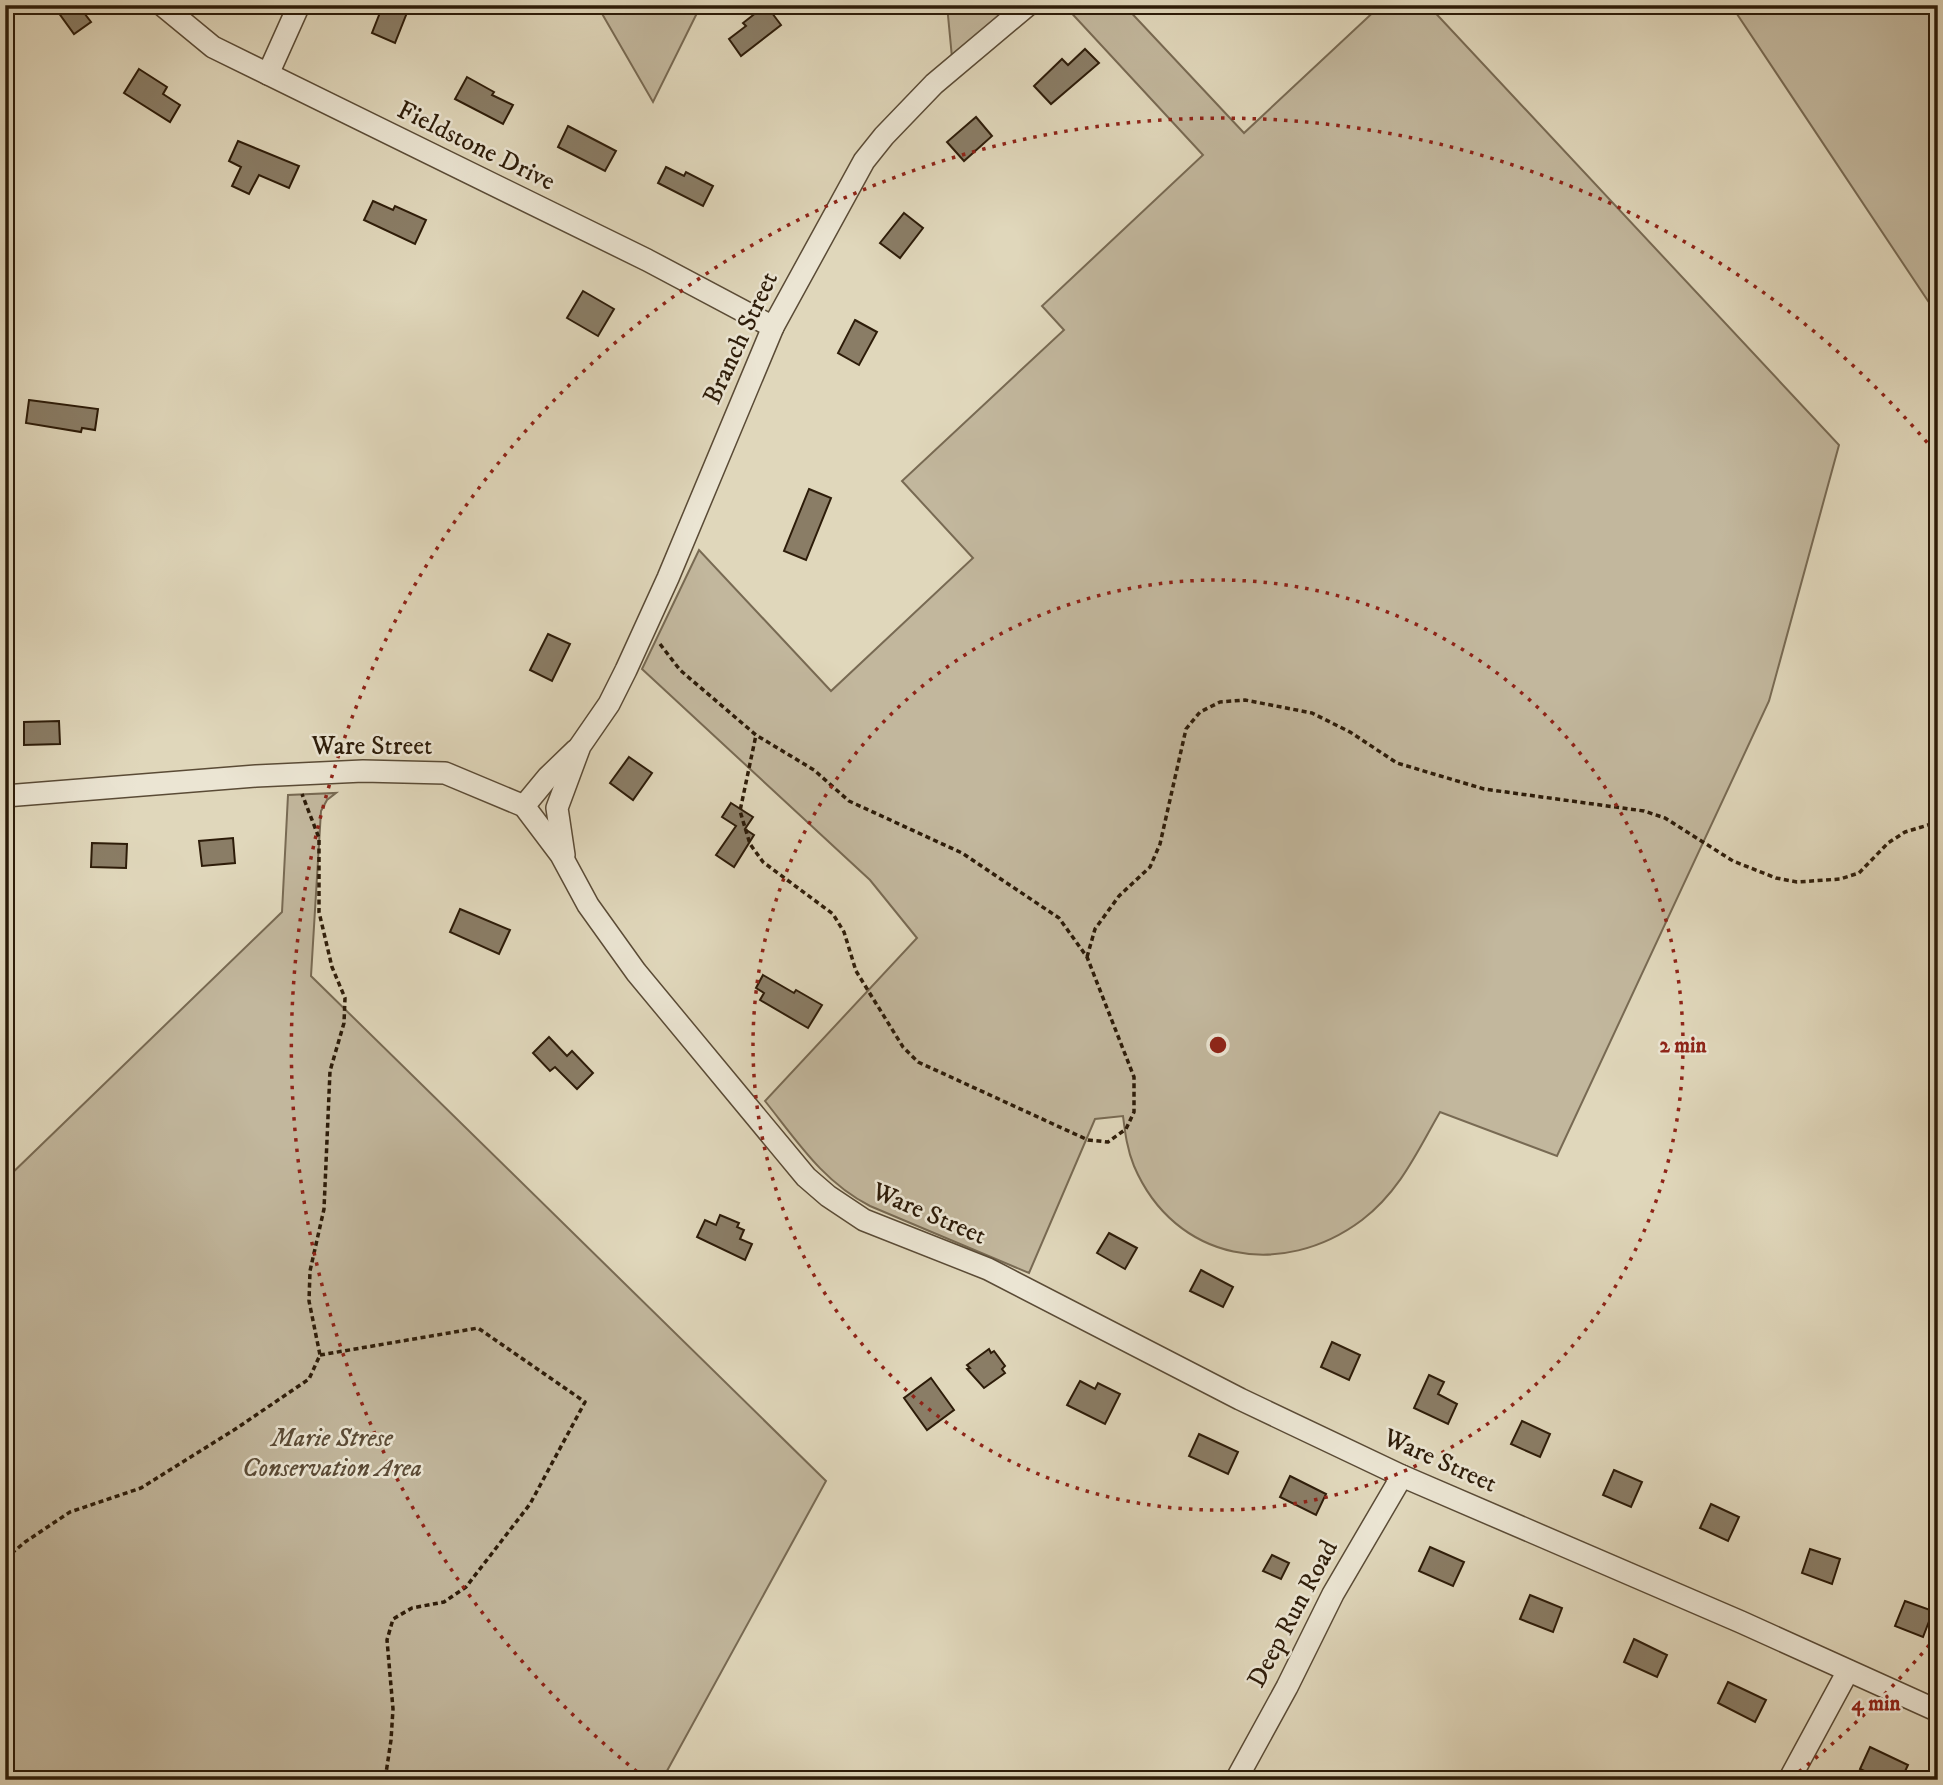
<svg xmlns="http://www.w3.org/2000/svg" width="1943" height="1785" viewBox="0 0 1943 1785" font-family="'IM FELL DW Pica',serif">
	<rect width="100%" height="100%" fill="#e0d7bb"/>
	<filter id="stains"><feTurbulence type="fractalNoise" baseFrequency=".00286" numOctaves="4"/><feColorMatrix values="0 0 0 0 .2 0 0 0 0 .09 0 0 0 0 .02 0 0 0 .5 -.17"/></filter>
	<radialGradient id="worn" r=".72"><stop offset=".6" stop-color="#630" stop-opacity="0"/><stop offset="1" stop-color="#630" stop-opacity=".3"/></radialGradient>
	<!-- green -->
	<g fill="#c2b79d" stroke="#786a53" stroke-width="2">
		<path d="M597,5h104l-48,97z"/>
		<path d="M947,5h80l-74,63z"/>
		<path d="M1064,5h60l120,128 137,-128h47l411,440 -70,256 -212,455 -117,-44c-23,40 -40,79 -78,108 -80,60 -187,42 -228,-54 -7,-17 -9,-34 -11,-50l-28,3 -66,154 -159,-67c-47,-24 -73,-65 -105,-105l152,-163 -47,-58 -228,-211 57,-119 132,141 142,-133 -71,-77 162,-151 -22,-24 161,-151z"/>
		<path d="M1731,5h207v311z"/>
		<path d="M336,793l-9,7 -6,11 -10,165 515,505 -164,299h-657v-600l277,-268 6,-117z"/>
	</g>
	<!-- building -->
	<g fill="#8a7d66" stroke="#2d1c09" stroke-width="2">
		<path d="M53,5h25l13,17 -17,12z"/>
		<path d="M383,5h27l-15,38 -23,-10z"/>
		<path d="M766,5l15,20 -40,31 -12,-17 17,-13 -3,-3z"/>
		<path d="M1085,49l14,14 -48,41 -17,-18 28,-27 6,6z"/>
		<path d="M139,69l28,18 -4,7 17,11 -10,17 -46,-29z"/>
		<path d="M467,77l27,15 -2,3 21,10 -10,19 -48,-25z"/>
		<path d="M976,117l16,19 -28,25 -17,-19z"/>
		<path d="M568,126l48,25 -11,20 -47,-24z"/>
		<path d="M238,141l61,25 -10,22 -30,-13 -10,19 -17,-8 9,-19 -12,-6z"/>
		<path d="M666,167l18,9 2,-4 27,14 -10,20 -45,-23z"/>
		<path d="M373,201l20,9 2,-4 31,14 -11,24 -51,-24z"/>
		<path d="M904,213l19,15 -23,30 -20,-15z"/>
		<path d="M583,291l31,18 -16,27 -31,-18z"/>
		<path d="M855,320l22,12 -18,33 -21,-12z"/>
		<path d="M29,400l69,9 -3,21 -13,-2 -1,4 -55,-9z"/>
		<path d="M809,489l22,9 -25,62 -22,-9z"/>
		<path d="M548,634l22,10 -18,37 -22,-11z"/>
		<path d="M59,721l1,23 -36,1v-23z"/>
		<path d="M629,757l23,16 -19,27 -23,-17z"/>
		<path d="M731,803l22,14 -8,12 9,6 -20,32 -18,-12 20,-29 -14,-9z"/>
		<path d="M233,838l2,25 -33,3 -3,-25z"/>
		<path d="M92,843l35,1 -1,24 -35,-1z"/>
		<path d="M460,909l50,21 -11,24 -49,-22z"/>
		<path d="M763,975l31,18 2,-3 26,15 -14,23 -48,-28 4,-7 -8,-5z"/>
		<path d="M549,1037l18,19 5,-5 21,22 -16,16 -22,-22 -5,4 -17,-18z"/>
		<path d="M720,1215l19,8 -2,4 7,3 -4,9 12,5 -7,16 -48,-23 8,-17 11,5z"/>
		<path d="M1109,1233l28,15 -12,21 -28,-16z"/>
		<path d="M1201,1270l32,17 -10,20 -33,-16z"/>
		<path d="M1332,1342l28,13 -11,25 -28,-13z"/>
		<path d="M989,1349l2,4 3,-2 11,15 -3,3 3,4 -21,15 -17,-19 3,-1 -3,-3z"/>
		<path d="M1429,1375l15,7 -6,12 19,10 -9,20 -34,-16z"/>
		<path d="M931,1378l23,32 -27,20 -23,-32z"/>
		<path d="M1080,1381l15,8 3,-6 22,11 -15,30 -38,-19z"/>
		<path d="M1522,1421l28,13 -10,23 -29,-13z"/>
		<path d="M1199,1434l39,18 -10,22 -39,-18z"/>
		<path d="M1614,1470l28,12 -11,25 -28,-12z"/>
		<path d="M1290,1476l36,18 -10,21 -36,-18z"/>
		<path d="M1711,1504l28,13 -11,24 -28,-13z"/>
		<path d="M1430,1547l34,15 -11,24 -34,-15z"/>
		<path d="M1810,1549l30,10 -8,25 -30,-11z"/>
		<path d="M1272,1555l17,8 -8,16 -18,-8z"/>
		<path d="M1530,1595l32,13 -9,24 -33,-13z"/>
		<path d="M1905,1601l28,10 -10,26 -28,-11z"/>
		<path d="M1634,1639l33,16 -10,22 -33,-15z"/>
		<path d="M1728,1682l38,18 -11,22 -37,-19z"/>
		<path d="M1870,1747l38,18 -7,15h-17l-24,-11z"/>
	</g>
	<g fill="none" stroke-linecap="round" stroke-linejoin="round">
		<defs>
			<g id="minor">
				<path d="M162,5l51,42 434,213 126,67"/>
				<path d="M268,74l31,-69"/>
				<path d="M5,796l251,-20 107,-5 82,2 79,33 37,49 27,50 48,67 170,205 22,19 36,24 124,49 252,130 162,77 339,146 197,89"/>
				<path d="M524,806l24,-29 28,-27"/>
				<path d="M564,855l-7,-47 23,-62 29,-42 17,-34 42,-92 105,-251 91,-166 20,-25 50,-52 94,-79"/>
				<path d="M1236,1780l51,-93 46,-93 69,-118"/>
				<path d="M1789,1780l59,-109"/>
			</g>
		</defs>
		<!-- minor casing -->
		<use href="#minor" stroke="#5a4b36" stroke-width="24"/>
		<!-- path -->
		<g stroke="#2d1c09" stroke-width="3.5" stroke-dasharray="5 3.5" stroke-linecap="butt">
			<path d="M660,644l20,26 76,65 58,35 35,31 113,52 97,65 28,39 47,120v35l-8,17 -18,13 -20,-2 -170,-78 -15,-15 -47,-76 -12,-39 -11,-18 -70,-52 -13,-18 -10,-33 16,-76"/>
			<path d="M1087,957l8,-28 24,-33 31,-29 10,-23 26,-115 14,-17 20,-10 25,-2 67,13 38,19 47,31 87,26 160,22 21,7 68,43 43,17 21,4 43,-3 19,-6 29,-30 17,-11 33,-10"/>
			<path d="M320,1355l158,-27 107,74 -55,102 -64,83 -22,15 -32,6 -19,11 -6,21 6,69 -2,31 -6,40"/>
			<path d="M5,1559l20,-17 45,-30 71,-24 96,-60 72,-49 11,-24 -11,-54 1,-30 14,-62 6,-138 14,-48 1,-25 -13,-31 -13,-55v-74l-17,-44"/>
		</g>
		<!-- minor -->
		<use href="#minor" stroke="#ebe5d3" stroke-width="21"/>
	</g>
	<!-- distance rings -->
	<g fill="none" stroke="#8f2418" stroke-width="3.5" stroke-dasharray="3.5 7">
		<circle cx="1218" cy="1045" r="465"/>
		<path d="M1936 1637A930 930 0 0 1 1791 1778M645 1778A930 930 0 1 1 1936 453"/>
	</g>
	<g text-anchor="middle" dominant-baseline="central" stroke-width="5" stroke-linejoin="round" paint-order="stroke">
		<!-- street labels -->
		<g font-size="26" fill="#2d1c09" stroke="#ebe5d3">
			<text transform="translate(476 146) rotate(26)">Fieldstone Drive</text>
			<text transform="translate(741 338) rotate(-65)">Branch Street</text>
			<text x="372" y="746">Ware Street</text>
			<text transform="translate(929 1214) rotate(23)">Ware Street</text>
			<text transform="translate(1440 1461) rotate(24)">Ware Street</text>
			<text transform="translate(1293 1614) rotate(-62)">Deep Run Road</text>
		</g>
		<!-- park labels -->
		<g font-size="26" font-style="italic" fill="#5a4a35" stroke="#ebe5d3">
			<text x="332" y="1438">Marie Strese<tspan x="332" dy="30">Conservation Area</tspan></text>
		</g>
	</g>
	<circle cx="1218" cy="1045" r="10" fill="#8f2418" stroke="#ebe5d3" stroke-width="3.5"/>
	<g font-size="21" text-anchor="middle" font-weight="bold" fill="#8f2418" stroke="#ebe5d3" stroke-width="5" stroke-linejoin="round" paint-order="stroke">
		<text x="1683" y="1052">2 min</text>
		<text x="1876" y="1710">4 min</text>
	</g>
	<!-- margin -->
	<rect width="1943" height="1785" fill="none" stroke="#e0d7bb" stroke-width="28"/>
	<rect x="7" y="7" width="1929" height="1771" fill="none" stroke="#2d1c09" stroke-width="3.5"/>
	<rect x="14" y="14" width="1915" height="1757" fill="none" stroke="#2d1c09" stroke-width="2"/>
	<rect width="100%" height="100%" filter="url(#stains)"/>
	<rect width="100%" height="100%" fill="url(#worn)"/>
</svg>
